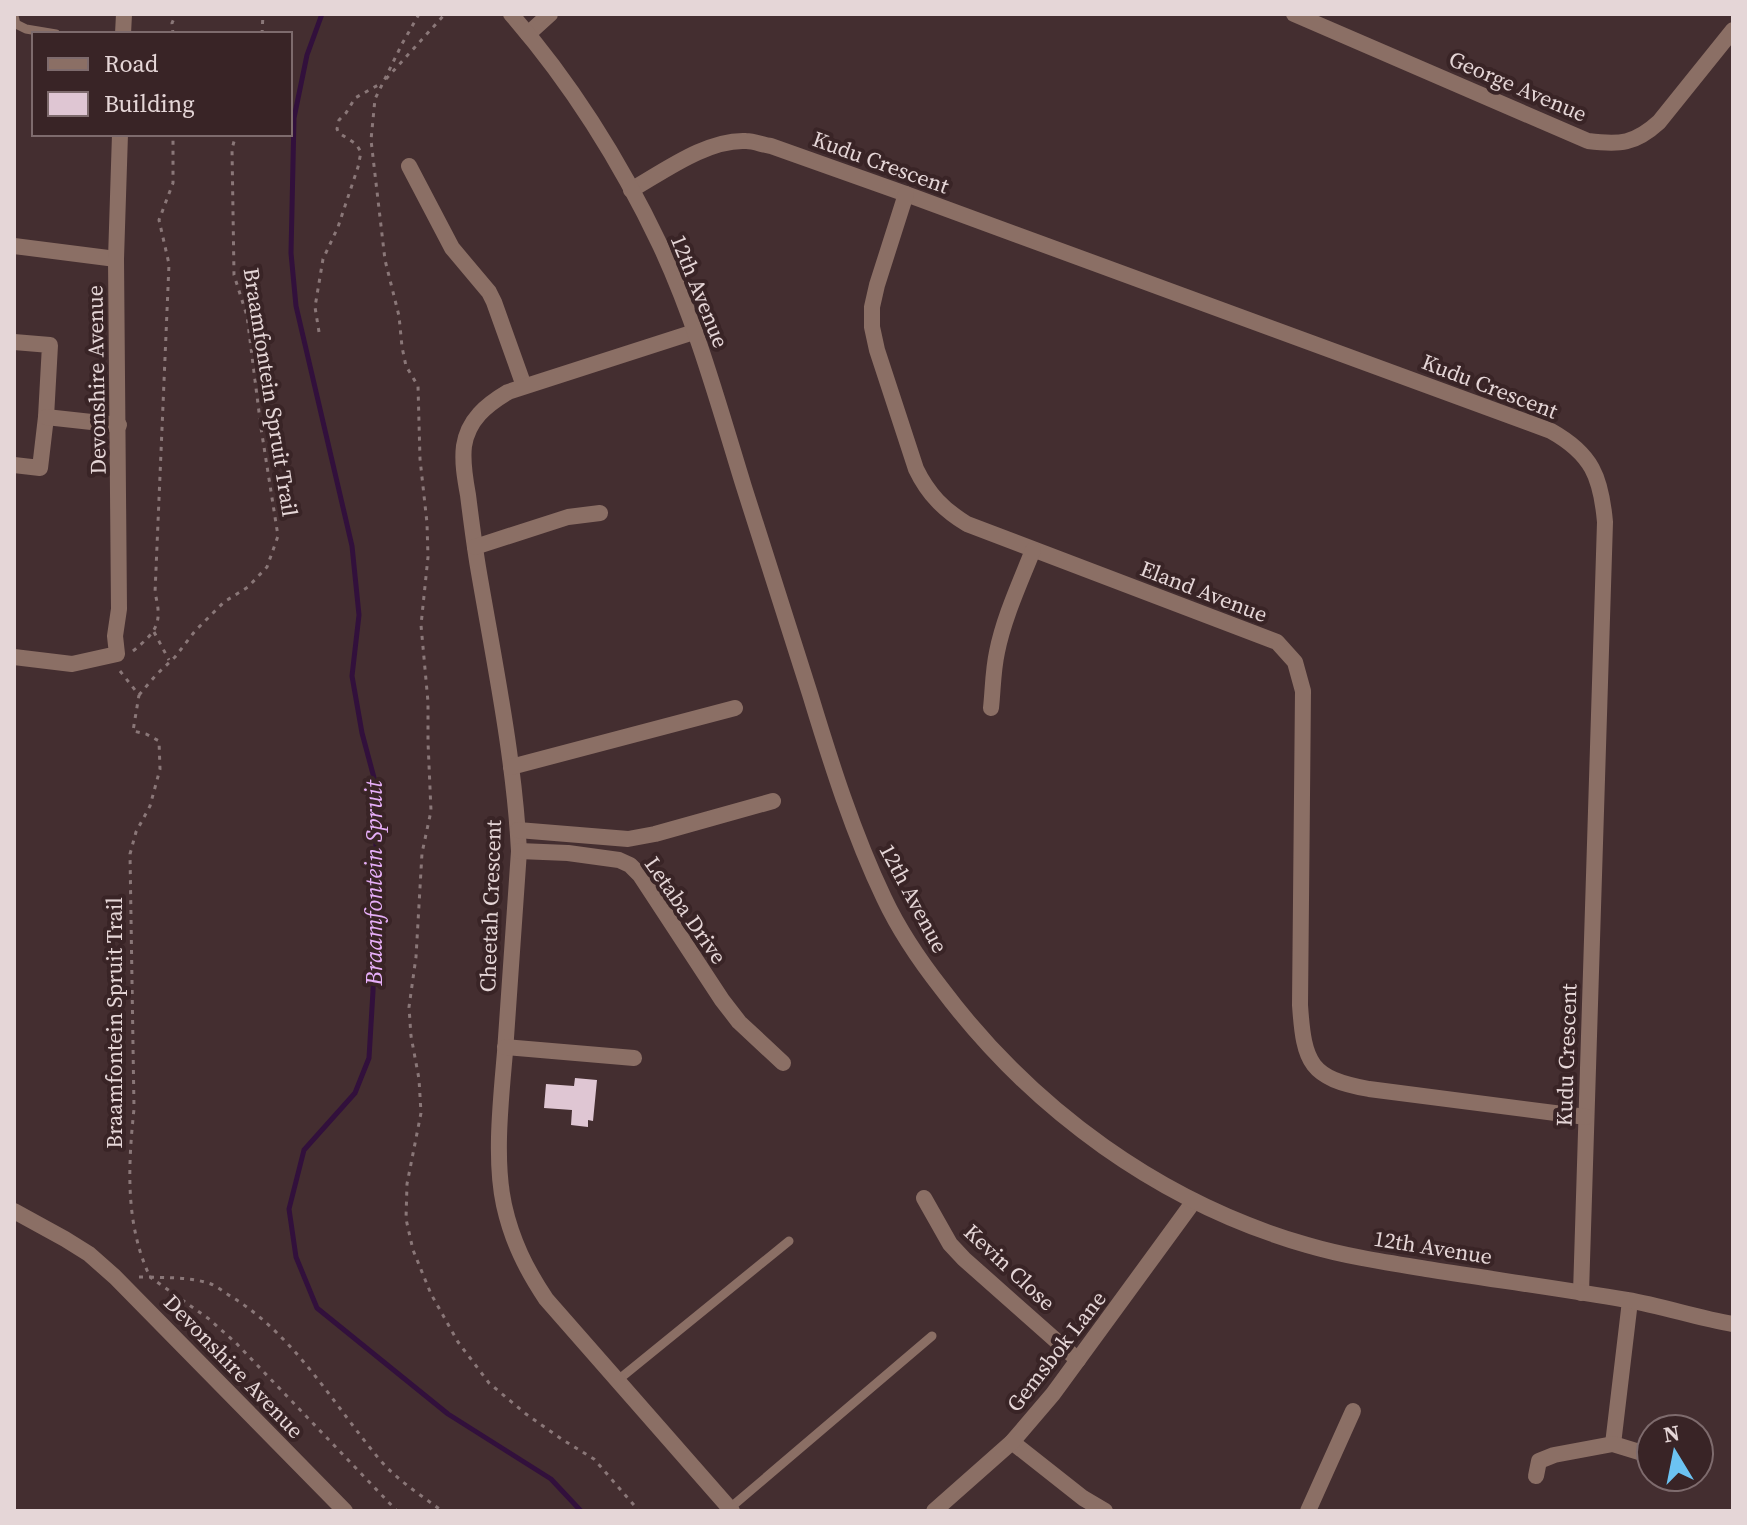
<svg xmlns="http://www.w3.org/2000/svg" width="1747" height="1525" viewBox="0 0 1747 1525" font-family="'Source Serif 4',serif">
	<rect width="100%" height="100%" fill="#442e30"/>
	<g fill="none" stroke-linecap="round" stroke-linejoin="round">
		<!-- stream -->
		<path stroke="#32103c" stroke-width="5" d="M322,14l-15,41 -13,63 -3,135 5,53 56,240 7,69 -7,61 10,57 15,56 -4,202 -4,67 -14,35 -51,57 -15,59 7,48 21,51 131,106 103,65 30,32"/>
	</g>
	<!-- building -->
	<path fill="#dfc6d3" d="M575,1078l22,2 -4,41 -5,-1v7l-17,-2 1,-15 -28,-2 2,-24 28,2z"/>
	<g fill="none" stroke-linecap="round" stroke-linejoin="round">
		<!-- path -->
		<g stroke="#8a7778" stroke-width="3" stroke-dasharray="4 6" stroke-linecap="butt">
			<path d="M419,14l-17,30 -27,55 -4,41 14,120 14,56 3,31 4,19 12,20 2,73 7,64 1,34 -7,68 7,77v40l3,69 -9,42 -6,104 -7,50 2,29 8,43 2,34 -14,71 -1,35 7,31 18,44 27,48 31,41 37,31 37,26 31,19 45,52"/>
			<path d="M173,34l-1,-11 4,-9"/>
			<path d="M262,34l1,-20"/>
			<path d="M386,79l59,-65"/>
			<path d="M319,332l-4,-25 8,-48 15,-32 20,-60 3,-15 -5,-8 -17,-11 -2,-4 2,-9 7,-7 9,-15 25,-14"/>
			<path d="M154,632l15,28"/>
			<path d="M133,651c23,-19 30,-27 22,-58l14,-329 -10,-44 14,-37v-49"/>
			<path d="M120,671l19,24 -6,36 13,3 13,7 1,28 -10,37 -14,26 -6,22 4,255c-6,57 -9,115 16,168 19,1 42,0 61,7 7,3 14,9 21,13 63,39 102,108 148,163 18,21 41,35 62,51"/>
			<path d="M139,695l17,-20 19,-18 20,-26 29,-29 24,-15 19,-20 11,-31 -17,-108 -14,-112 -13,-41 -2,-126 4,-15"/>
			<path d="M139,1277h11l59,42 27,24 161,168"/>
		</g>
		<!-- service -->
		<g stroke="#8b6f65" stroke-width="9">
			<path d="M14,16l2,8 10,5 30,5"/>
			<path d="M618,1380l171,-139"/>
			<path d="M730,1508l202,-172"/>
		</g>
		<!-- minor -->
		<g stroke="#8b6f65" stroke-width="16">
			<path d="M1294,14l294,127c32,4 47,3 71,-19l74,-92"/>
			<path d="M123,34l1,-20"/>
			<path d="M528,34l22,-20"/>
			<path d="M409,166l43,82 37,44 5,10 30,84"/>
			<path d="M631,190c32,-18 76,-51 115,-49 8,0 17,4 25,5l135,48 645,237c41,23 50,46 54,91l-24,771"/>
			<path d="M906,194l-29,91 -5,22v20l5,23 39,119c12,25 28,41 51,55l310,118 18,20 8,29 -3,314c4,59 10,73 69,84l217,28"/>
			<path d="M14,246l102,13"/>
			<path d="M694,332l-186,60c-22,13 -40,28 -44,54 -2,16 1,33 4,49 3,24 6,48 10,72 16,94 36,189 41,284 -5,67 -9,134 -14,201 -4,47 -11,107 -1,153 8,36 22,64 42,94l186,212"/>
			<path d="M14,342l36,3 -4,72 -6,51 -26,-3"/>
			<path d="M46,417l73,8"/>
			<path d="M475,547l93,-30 32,-4"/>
			<path d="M14,657l58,7 45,-10 -2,-18 4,-27 -3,-350 4,-125"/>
			<path d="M991,708c2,-19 2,-38 6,-56 7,-35 23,-69 36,-102"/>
			<path d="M511,767l224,-59"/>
			<path d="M518,830l110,9 27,-5 118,-33"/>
			<path d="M519,851l49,2 51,7 11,5 10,10 82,125 17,22 44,41"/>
			<path d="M505,1047l129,11"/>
			<path d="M924,1198l26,46 14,15 114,101"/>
			<path d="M14,1211l51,28 24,15 26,23 230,234"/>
			<path d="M1012,1442l71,56 22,13"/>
			<path d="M1613,1444l17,-143"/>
			<path d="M1536,1476l3,-15 15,-6 59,-11 36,11"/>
			<path d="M934,1511l78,-69 41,-48 141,-193"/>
			<path d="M1308,1511l45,-100"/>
		</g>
		<!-- tertiary -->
		<path stroke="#8b6f65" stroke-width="16" d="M511,14c60,69 110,149 149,231 36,77 59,161 84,242 22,69 44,138 66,207 21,69 43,139 74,204 15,32 36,63 58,91 91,121 219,214 365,256 41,12 83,18 126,25 64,10 130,19 194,30 36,6 70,18 106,24"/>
	</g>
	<g text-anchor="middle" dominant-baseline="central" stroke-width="8" stroke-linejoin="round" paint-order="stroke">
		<!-- street labels -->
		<g font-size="22" fill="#e5d6d7" stroke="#392426">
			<text transform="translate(1518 86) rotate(23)">George Avenue</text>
			<text transform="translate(881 162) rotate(20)">Kudu Crescent</text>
			<text transform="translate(700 291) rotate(68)">12th Avenue</text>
			<text transform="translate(96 380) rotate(-91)">Devonshire Avenue</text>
			<text transform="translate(1490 386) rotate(21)">Kudu Crescent</text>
			<text transform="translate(271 392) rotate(81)">Braamfontein Spruit Trail</text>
			<text transform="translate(1204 591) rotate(21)">Eland Avenue</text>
			<text transform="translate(914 898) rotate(62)">12th Avenue</text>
			<text transform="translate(490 906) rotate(-88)">Cheetah Crescent</text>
			<text transform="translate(686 910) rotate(55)">Letaba Drive</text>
			<text transform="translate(114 1023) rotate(-90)">Braamfontein Spruit Trail</text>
			<text transform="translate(1566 1055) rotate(-88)">Kudu Crescent</text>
			<text transform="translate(1433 1247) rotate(9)">12th Avenue</text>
			<text transform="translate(1010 1267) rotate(43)">Kevin Close</text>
			<text transform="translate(1056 1351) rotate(-52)">Gemsbok Lane</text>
			<text transform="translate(234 1366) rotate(46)">Devonshire Avenue</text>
		</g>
		<!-- water labels -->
		<g font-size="24" font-style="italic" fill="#e7aff9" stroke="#392426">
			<text transform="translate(373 883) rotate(-90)">Braamfontein Spruit</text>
		</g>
	</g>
	<!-- border -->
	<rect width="1747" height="1525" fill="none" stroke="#e5d6d7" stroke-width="32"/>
	<!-- legend -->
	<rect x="32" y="32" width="260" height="104" fill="#392426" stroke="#7e6b6d" stroke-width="2"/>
	<rect x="48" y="58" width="40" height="12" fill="#8b6f65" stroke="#7e6b6d" stroke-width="2"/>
	<text x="104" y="72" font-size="24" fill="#e5d6d7">Road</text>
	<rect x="48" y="92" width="40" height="24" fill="#dfc6d3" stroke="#7e6b6d" stroke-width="2"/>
	<text x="104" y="112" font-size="24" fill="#e5d6d7">Building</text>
	<!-- north arrow -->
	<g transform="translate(1675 1453) rotate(350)"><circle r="38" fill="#392426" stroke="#7e6b6d" stroke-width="2"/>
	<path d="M0-6L14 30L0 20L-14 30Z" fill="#6cc3f2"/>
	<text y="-12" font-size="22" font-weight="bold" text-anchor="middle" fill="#e5d6d7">N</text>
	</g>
</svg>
